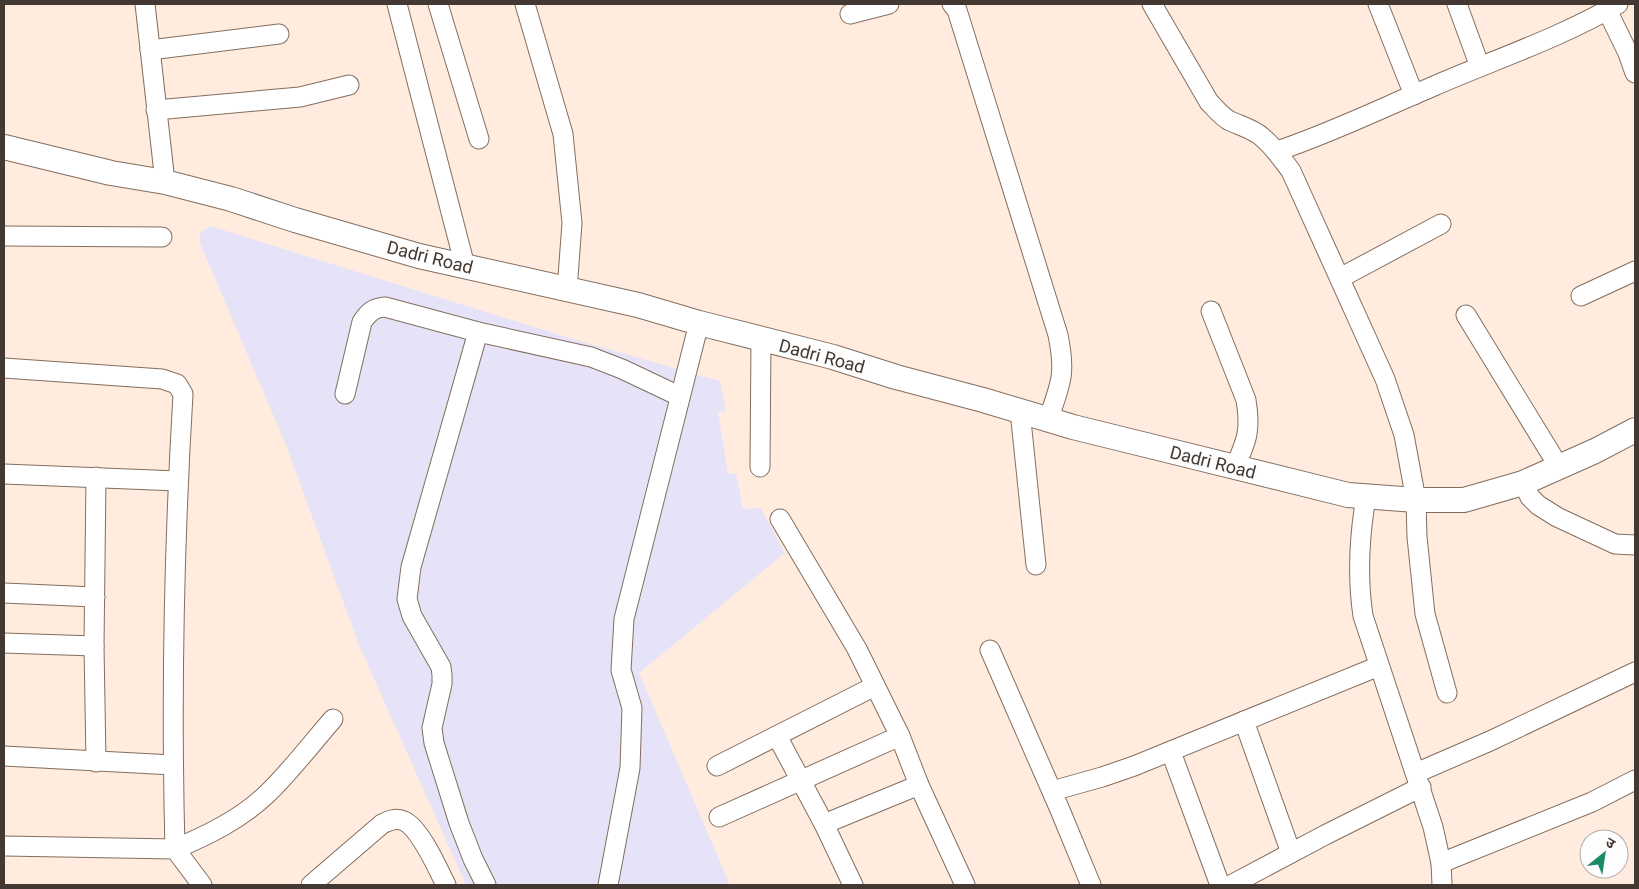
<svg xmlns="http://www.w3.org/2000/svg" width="1639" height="889" viewBox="0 0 1639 889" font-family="Roboto,'Noto Sans Devanagari',sans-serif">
	<rect width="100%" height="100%" fill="#ffecde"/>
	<!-- industrial -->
	<path fill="#e6e3f9" d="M210,226l363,113 147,42 6,30 -8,1 10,62 8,-1 7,36 18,-1 24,45 -146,120 91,212h-264l-107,-240 -73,-200 -87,-204 2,-9z"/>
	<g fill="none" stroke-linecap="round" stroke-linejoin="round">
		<defs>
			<g id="minor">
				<path d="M145,4l20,178"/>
				<path d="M397,4l68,262"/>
				<path d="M438,4l41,135"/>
				<path d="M525,4l38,130 9,89 -5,67"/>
				<path d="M952,4l5,6 101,325c8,39 3,48 -10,85"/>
				<path d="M1152,4l57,98c7,7 13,15 21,19 11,5 23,8 32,16 12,10 20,22 29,34l94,208 19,56 12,65 1,37 8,77 22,79"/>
				<path d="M1378,4l36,91"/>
				<path d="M1457,4l23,63"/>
				<path d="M1607,10l21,43 7,20"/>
				<path d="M850,14l39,-10"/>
				<path d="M150,50l129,-16"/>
				<path d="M156,110l144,-13 49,-12"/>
				<path d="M1277,151c54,-18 105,-43 157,-65 62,-27 126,-48 184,-82"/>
				<path d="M4,236l158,1"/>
				<path d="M1340,278l101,-54"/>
				<path d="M1581,296l54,-25"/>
				<path d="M1211,311l35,89c5,30 1,40 -11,67"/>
				<path d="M1466,315l93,152"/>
				<path d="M478,332l-67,235 -4,32 5,17 29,51 1,8v9l-10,44 2,15 25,80 14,36 13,26"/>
				<path d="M4,368l158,11 15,5 6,10c-9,151 -12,304 -8,455 33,-14 66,-30 92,-55 23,-22 45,-51 66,-75"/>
				<path d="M345,394l17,-72c7,-10 11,-14 23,-15l93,25 113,25 31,12 57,27"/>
				<path d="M1020,411l16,154"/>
				<path d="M760,467l1,-128"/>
				<path d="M4,474l174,7"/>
				<path d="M1523,483l7,14 8,8 19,12 58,27 20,1"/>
				<path d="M1366,497c-7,41 -9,79 -3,119l70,211 8,36 1,22"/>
				<path d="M780,519l77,130 43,87 19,49 46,100"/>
				<path d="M4,593l91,4"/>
				<path d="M4,643l90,3"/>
				<path d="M990,650l70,160 31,75"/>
				<path d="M1244,721l47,132"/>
				<path d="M777,736l47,88 29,61"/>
				<path d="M1171,752l49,133"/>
				<path d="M4,756l169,9"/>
				<path d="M96,762l-2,-116 2,-169"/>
				<path d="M717,766l158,-80"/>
				<path d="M1416,773l74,-32 145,-69"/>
				<path d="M1052,791l50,-14 32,-11 245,-100"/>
				<path d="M719,817l181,-81"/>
				<path d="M824,824l95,-39"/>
				<path d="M4,846l171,3 27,36"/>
				<path d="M1441,863l151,-61 43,-22"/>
				<path d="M311,885l71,-61c6,-3 14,-7 22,-3 16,7 34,48 42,64"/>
				<path d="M608,885l22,-117 2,-60 -11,-38 3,-51 75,-296"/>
				<path d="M1231,885l94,-50 96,-48"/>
			</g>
			<path id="major" d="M4,147l107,26 54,9 66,17 64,21 124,36 219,49 61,18 134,34 63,20 87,23 90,27 275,68 68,5h48l59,-17 72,-32 40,-21"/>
		</defs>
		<!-- minor casing -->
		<use href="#minor" stroke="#836e5e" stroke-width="21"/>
		<!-- major casing -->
		<use href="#major" stroke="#836e5e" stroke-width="26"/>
		<!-- minor -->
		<use href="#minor" stroke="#fff" stroke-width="19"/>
		<!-- major -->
		<use href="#major" stroke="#fff" stroke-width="24"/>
	</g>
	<g text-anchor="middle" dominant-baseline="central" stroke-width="5" stroke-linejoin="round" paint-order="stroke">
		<!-- street labels -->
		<g font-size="18" fill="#433932" stroke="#fdfdfd">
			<text transform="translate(430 257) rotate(14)">Dadri Road</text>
			<text transform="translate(822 356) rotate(15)">Dadri Road</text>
			<text transform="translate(1213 462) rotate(14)">Dadri Road</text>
		</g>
	</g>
	<!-- border -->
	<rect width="1639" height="889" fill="none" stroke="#433932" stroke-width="10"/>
	<!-- north arrow -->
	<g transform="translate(1604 854) rotate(30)"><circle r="24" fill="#fdfdfd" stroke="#b3afac"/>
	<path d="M0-4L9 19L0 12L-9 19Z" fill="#1a8968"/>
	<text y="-8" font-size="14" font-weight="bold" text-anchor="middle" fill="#433932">उ</text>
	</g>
</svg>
